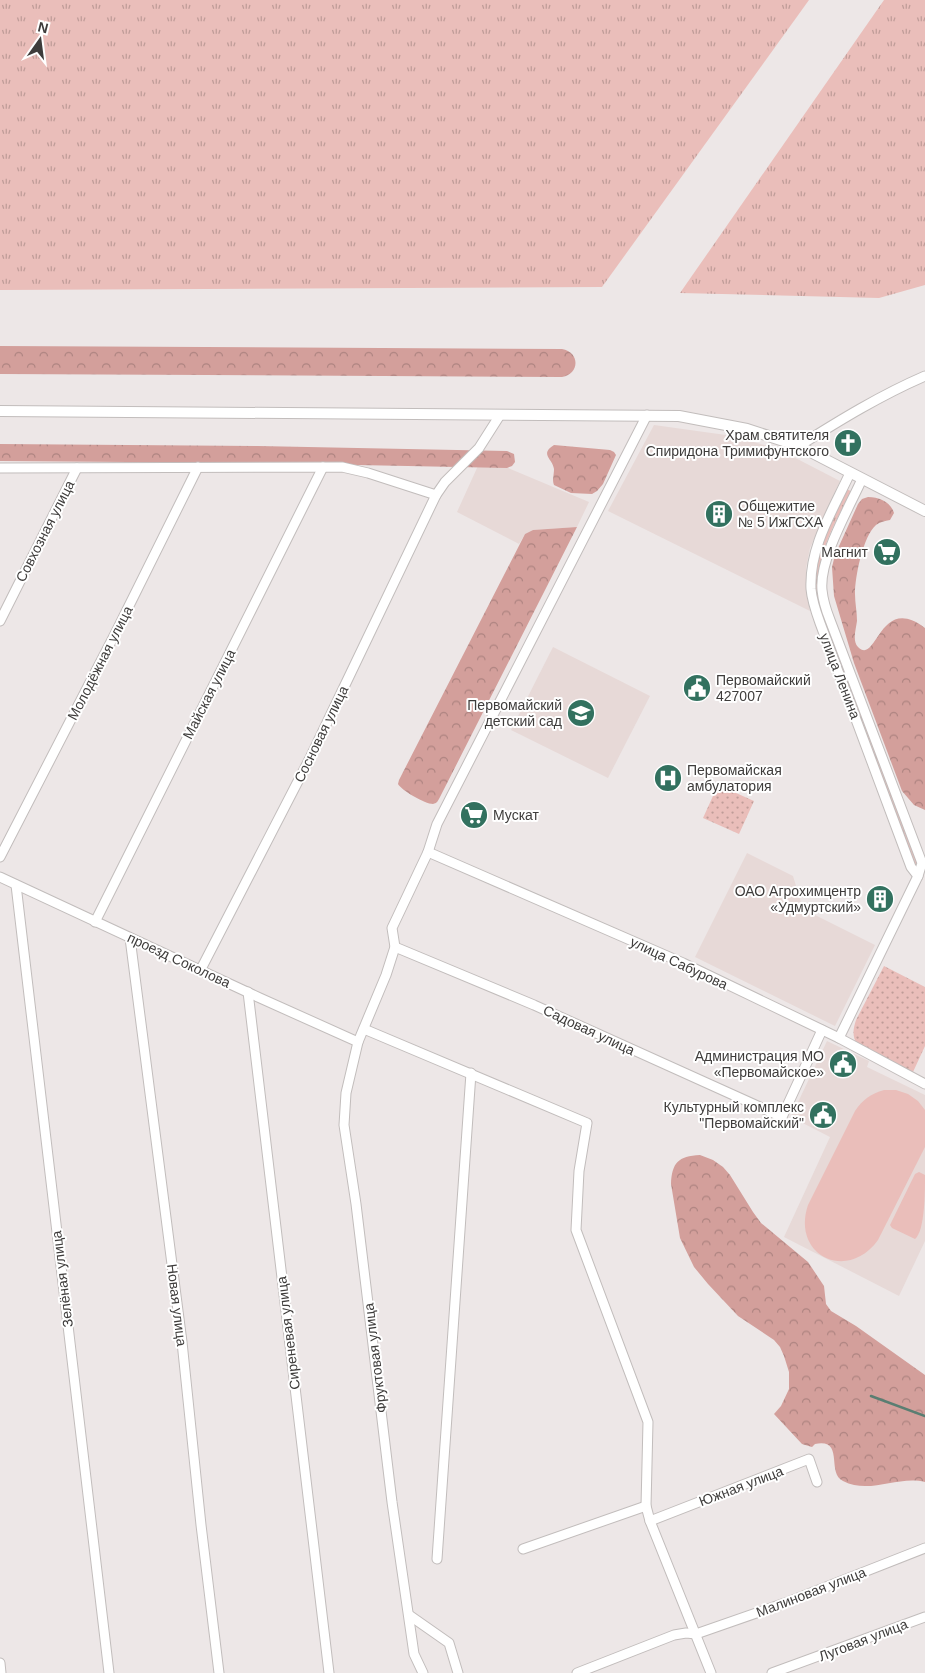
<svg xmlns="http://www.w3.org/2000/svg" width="925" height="1673" viewBox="0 0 925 1673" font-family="Helvetica,sans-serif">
	<defs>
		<pattern id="grass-tufts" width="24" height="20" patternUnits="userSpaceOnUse" patternTransform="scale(1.25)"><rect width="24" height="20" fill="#eabeba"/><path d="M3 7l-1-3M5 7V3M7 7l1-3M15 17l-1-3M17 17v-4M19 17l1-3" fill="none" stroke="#bf9c98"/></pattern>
		<pattern id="forest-crowns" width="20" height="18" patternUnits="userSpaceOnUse" patternTransform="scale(1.25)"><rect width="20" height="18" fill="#d39f9b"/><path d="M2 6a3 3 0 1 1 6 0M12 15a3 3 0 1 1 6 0" fill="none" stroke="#ad8380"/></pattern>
		<pattern id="park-dots" width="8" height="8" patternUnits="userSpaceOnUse" patternTransform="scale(1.25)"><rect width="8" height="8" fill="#eabeba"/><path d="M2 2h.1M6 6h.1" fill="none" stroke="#bf9c98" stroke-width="1.8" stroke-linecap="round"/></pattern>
	</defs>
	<rect width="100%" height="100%" fill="#ede7e7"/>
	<!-- built -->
	<g fill="#e7d9d7">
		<path d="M654,425l79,11 45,13 62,32 -30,67 -4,20v20l4,23 -202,-100z"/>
		<path d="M482,457l107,45 -12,25 -44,3 -8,4 -6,10 -62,-32z"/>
		<path d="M553,647l97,49 -42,82 -97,-48z"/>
		<path d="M747,853l46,23 10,33 72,36 -40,81 -140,-69z"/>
		<path d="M827,1041l42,20 -2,6 58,28v146l-26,55 -115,-59 46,-100 -39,-20z"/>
	</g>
	<!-- grass -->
	<g fill="url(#grass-tufts)">
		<path d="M0,0h809l-207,287 -602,3z"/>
		<path d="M884,0h41v285l-46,13 -199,-5z"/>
		<path d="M846,489l5,2c-11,23 -26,47 -30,72 -2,9 -2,18 -1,28l99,273 -5,1 -99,-267 -1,-26 7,-30z"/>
	</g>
	<!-- forest -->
	<g fill="url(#forest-crowns)">
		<path d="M0,346l562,3c18,3 18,25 0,28l-562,-3z"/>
		<path d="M0,444l258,2 249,5 7,3 1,8 -3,4 -5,2 -249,-5 -258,-2z"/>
		<path d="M554,445l56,5 4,2 2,3 -13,29 -6,7 -5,3 -21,-1 -17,-8c-2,-5 0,-10 0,-16 -1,-10 -15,-15 0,-24z"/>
		<path d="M868,497c11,0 23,5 26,16l-4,7c-5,1 -10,2 -14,5 -13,11 -21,52 -21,69 0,9 2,18 2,27 -1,8 -5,20 1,26 19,19 21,-54 67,-19v182l-11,-5 -12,-14 -48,-128 -20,-67 -2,-29 3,-12 23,-51 4,-5z"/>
		<path d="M577,527l-138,272c-2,3 -2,4 -6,5 -8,0 -32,-14 -35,-20l1,-4 126,-246 8,-4z"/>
		<path d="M700,1155l13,5 10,7 7,8 23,37 8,11 47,39 16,24 2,18 5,7 25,15 69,49v107c-27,-7 -55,13 -82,-1 -17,-8 2,-43 -28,-37l-3,3 -10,-3 -28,-30 7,-8 8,-17v-17l-5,-16 -4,-9 -6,-7 -36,-24 -30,-32 -14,-17 -14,-29 -9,-54c1,-21 7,-28 29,-29z"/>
	</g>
	<!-- park -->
	<g fill="url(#park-dots)">
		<path d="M718,785l36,16 -15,33 -36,-16z"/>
		<path d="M884,966l41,21v59l-12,26 -56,-28c-5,-8 -4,-15 -1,-24z"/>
	</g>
	<!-- pitch -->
	<g fill="#eabeba">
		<path d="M884,1090h12l12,4 10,7 7,9v37l-47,93c-31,43 -87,15 -70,-35l47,-94c8,-12 16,-17 29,-21z"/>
		<path d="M919,1172l6,3c0,16 0,56 -10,64l-23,-11 -2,-3 25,-51z"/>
	</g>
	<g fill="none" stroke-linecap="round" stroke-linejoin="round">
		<!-- stream -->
		<path stroke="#5a7e72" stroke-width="2.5" d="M871,1396l54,20"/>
		<defs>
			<g id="minor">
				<path d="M799,446c41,-26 82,-51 126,-70"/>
				<path d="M0,468l342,-1 26,6 68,22"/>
				<path d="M850,473c-17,37 -41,74 -39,116 1,12 5,23 9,34l91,244 7,9"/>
				<path d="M0,621l77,-153"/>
				<path d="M428,852l255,111 156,75 86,46"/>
				<path d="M0,857l116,-225 82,-165"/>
				<path d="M0,877l260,121 98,44"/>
				<path d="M16,885l93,788"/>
				<path d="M95,922l228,-455"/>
				<path d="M130,938l52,404 19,183 18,148"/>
				<path d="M395,947l139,58 248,112 40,-87"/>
				<path d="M200,971l111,-215 125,-261 9,-13 34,-34 21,-33"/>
				<path d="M248,992l81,681"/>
				<path d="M364,1029l223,94 -8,48 -3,59 72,192 -2,84 4,15 61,152"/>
				<path d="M839,1038l79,-162 4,-13 -92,-243c-4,-10 -7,-20 -8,-30 -3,-31 27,-82 40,-111"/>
				<path d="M650,1521l159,-62 8,23"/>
				<path d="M523,1549l123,-43"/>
				<path d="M437,1559l34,-486"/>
				<path d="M409,1615l40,28 9,30"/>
				<path d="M0,1663l1,10"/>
				<path d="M423,1673l-9,-19 -22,-152 -36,-298 -12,-79 2,-32 12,-51 28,-67 9,-28 -3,-19 36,-76 9,-28 210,-409"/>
				<path d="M577,1673l97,-38 12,-2 10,1 89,-31 140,-55"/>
				<path d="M772,1673l153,-56"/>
			</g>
			<path id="tertiary" d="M0,411l679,5 68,13 52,17 126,65"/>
		</defs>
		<!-- minor casing -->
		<use href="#minor" stroke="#c2bdbc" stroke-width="11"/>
		<!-- tertiary casing -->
		<use href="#tertiary" stroke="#c2bdbc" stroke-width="12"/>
		<!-- minor -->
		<use href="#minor" stroke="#fff" stroke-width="9"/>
		<!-- tertiary -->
		<use href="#tertiary" stroke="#fff" stroke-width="10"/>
	</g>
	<!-- icons -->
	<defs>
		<symbol id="church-disc" viewBox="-11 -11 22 22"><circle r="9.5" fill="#32715f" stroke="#fff"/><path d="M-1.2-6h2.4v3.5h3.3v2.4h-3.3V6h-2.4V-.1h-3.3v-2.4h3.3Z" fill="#fff"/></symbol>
		<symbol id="building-disc" viewBox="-11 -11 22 22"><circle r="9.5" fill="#32715f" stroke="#fff"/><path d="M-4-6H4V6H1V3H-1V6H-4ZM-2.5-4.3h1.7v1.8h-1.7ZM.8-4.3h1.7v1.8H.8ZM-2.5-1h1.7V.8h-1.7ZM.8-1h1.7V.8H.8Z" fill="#fff"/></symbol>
		<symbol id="supermarket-disc" viewBox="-11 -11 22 22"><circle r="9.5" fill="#32715f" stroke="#fff"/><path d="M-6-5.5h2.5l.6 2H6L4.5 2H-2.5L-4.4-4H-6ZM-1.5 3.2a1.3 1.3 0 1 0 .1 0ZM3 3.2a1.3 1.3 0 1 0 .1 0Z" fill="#fff"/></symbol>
		<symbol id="civic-disc" viewBox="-11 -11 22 22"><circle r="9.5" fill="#32715f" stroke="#fff"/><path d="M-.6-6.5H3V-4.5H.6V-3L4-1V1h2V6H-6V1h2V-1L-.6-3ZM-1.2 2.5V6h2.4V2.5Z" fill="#fff"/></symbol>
		<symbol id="school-disc" viewBox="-11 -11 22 22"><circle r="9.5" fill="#32715f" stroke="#fff"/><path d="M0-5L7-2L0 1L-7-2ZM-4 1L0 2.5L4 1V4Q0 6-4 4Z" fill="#fff"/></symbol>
		<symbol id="hospital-disc" viewBox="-11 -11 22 22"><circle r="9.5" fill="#32715f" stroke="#fff"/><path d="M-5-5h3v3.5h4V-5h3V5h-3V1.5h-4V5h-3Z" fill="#fff"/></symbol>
	</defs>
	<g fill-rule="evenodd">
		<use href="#church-disc" x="832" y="427" width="32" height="32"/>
		<use href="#building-disc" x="703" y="498" width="32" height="32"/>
		<use href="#supermarket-disc" x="871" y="536" width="32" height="32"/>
		<use href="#civic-disc" x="681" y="672" width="32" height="32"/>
		<use href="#school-disc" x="565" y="697" width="32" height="32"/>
		<use href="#hospital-disc" x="652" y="762" width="32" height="32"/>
		<use href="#supermarket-disc" x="458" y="799" width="32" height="32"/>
		<use href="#building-disc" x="864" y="883" width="32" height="32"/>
		<use href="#civic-disc" x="827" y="1048" width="32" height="32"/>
		<use href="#civic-disc" x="807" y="1099" width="32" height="32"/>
	</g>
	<g text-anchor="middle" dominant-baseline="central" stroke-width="4" stroke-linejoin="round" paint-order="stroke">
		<!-- poi labels -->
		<g font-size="14" fill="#3e3c3b" stroke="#fff" text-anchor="end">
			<text x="829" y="435">Храм святителя<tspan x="829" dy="16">Спиридона Тримифунтского</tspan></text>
			<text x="738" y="506" text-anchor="start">Общежитие<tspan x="738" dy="16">№ 5 ИжГСХА</tspan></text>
			<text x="868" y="552">Магнит</text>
			<text x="716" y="680" text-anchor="start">Первомайский<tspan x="716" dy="16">427007</tspan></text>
			<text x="562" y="705">Первомайский<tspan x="562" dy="16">детский сад</tspan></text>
			<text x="687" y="770" text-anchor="start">Первомайская<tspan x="687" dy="16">амбулатория</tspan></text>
			<text x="493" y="815" text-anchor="start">Мускат</text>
			<text x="861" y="891">ОАО Агрохимцентр<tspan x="861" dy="16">«Удмуртский»</tspan></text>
			<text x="824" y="1056">Администрация МО<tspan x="824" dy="16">«Первомайское»</tspan></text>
			<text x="804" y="1107">Культурный комплекс<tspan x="804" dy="16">"Первомайский"</tspan></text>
		</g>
		<!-- street labels -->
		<g font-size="14" fill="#3e3c3b" stroke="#fff">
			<text transform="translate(45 531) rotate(-63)">Совхозная улица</text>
			<text transform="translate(100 663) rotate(-63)">Молодёжная улица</text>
			<text transform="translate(840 676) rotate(69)">улица Ленина</text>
			<text transform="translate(209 694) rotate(-63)">Майская улица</text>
			<text transform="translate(321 734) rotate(-64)">Сосновая улица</text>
			<text transform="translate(179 960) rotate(25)">проезд Соколова</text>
			<text transform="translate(679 963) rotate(25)">улица Сабурова</text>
			<text transform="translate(589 1030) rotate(25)">Садовая улица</text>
			<text transform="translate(62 1279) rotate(-97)">Зелёная улица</text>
			<text transform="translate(177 1305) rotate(83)">Новая улица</text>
			<text transform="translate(288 1333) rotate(-97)">Сиреневая улица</text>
			<text transform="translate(375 1358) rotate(-97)">Фруктовая улица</text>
			<text transform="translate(741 1486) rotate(-21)">Южная улица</text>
			<text transform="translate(811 1592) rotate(-21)">Малиновая улица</text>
			<text transform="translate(863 1640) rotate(-21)">Луговая улица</text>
		</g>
	</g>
	<!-- north arrow -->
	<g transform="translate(40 40) rotate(14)" stroke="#ffffff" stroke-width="4" paint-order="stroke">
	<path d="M0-4L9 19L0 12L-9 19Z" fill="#3e3c3b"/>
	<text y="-8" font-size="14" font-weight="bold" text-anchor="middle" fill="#3e3c3b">N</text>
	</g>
</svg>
